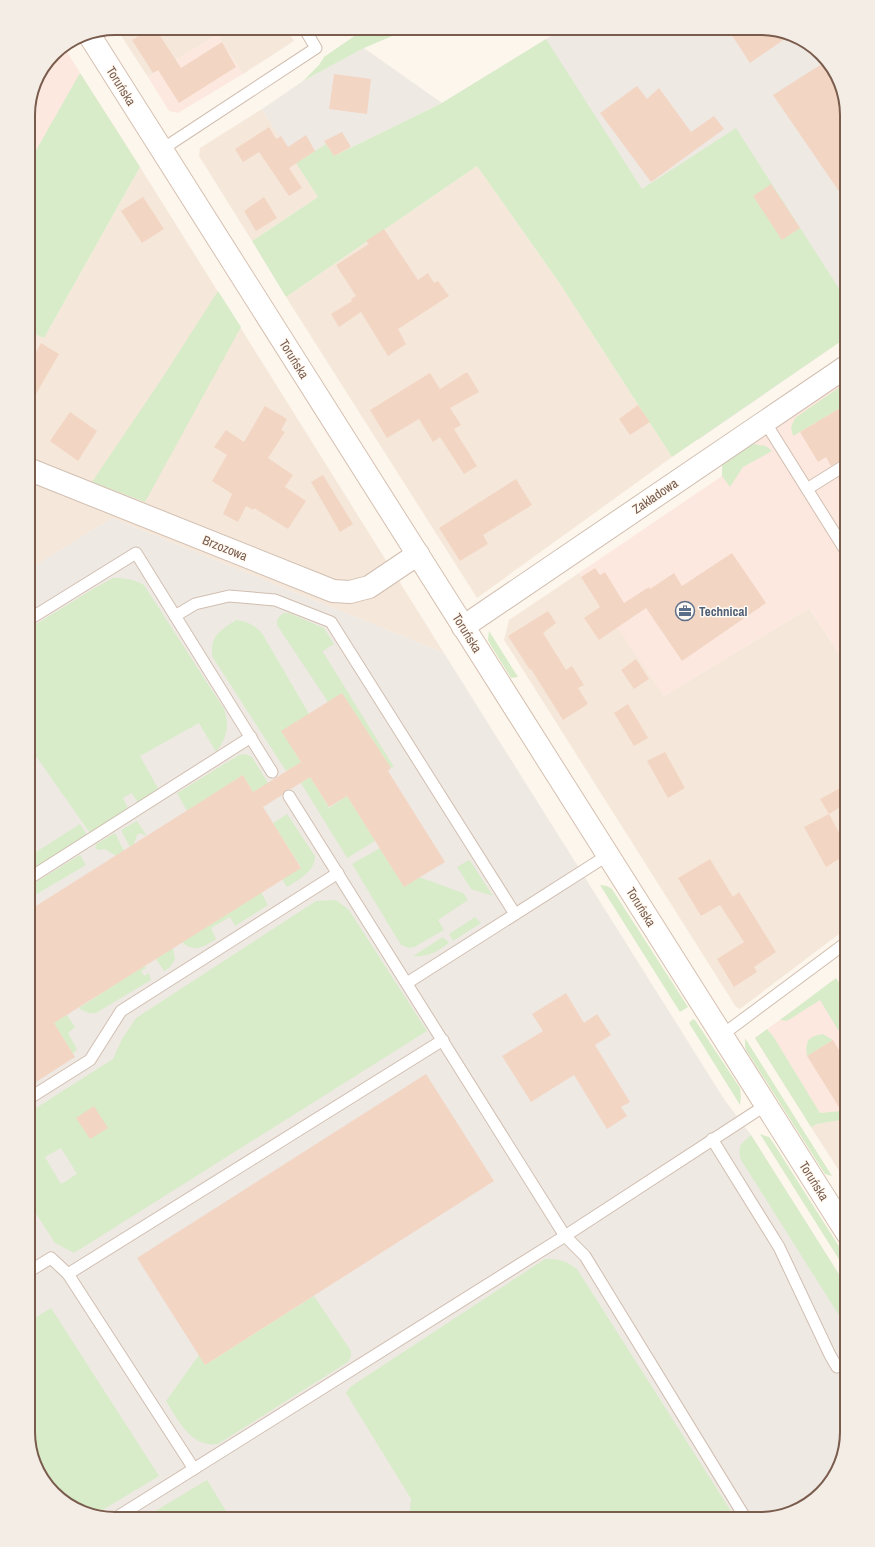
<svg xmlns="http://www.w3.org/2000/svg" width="875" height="1547" viewBox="0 0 875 1547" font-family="'Archivo Narrow',sans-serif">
	<rect width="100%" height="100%" fill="#fdf6ec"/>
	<!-- residential -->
	<g fill="#f5e8da">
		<path d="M116,28h170l8,13 -51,33 -26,-39 -69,42z"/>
		<path d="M262,109l56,88 -66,44 -53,-85 1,-8z"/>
		<path d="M477,166l81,115 114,176 -195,141 -191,-301z"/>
		<path d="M140,167l304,486 -332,-135 -84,52v-239l16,7z"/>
		<path d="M579,573l16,26 12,-7 57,104 145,-88 38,58v262l-107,81 -4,-2 -232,-367 5,-20z"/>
		<path d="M847,1119v64l-36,-56 6,-3z"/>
	</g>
	<!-- commercial -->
	<g fill="#fde8e0">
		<path d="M217,35l26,39 -65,39 -9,-2 -21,-34z"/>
		<path d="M64,47l16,26 60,94 -112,-15v-42l7,-28 19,-29z"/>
		<path d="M847,376v290l-38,-58 -145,88 -42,-62 -27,-35 -16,-26 143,-97v-10l9,-10z"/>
		<path d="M821,990l26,44v85l-30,5 -6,3 -56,-89z"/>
	</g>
	<!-- industrial -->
	<g fill="#efe9e4">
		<path d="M564,28h201l43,15 30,34 9,39v221l-149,103 -78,-132 -178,-205 -108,53 -38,7 -34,-54 41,-28 61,-33 78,55z"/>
		<path d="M112,518l332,135 280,446 27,36 96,152v145l-15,48 -34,30 -39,9h-649l-43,-15 -30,-34 -9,-39v-861z"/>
	</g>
	<!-- green -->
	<g fill="#d8ecc9" fill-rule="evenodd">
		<path d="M366,28h22l4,8 -28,12 -61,33 16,-16 5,-8z"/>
		<path d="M546,39l96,150 94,-61 111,173v36l-175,120 -114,-176 -81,-115 -191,131 -34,-56 66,-44 -22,-34 30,-19 8,12 108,-53z"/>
		<path d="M80,73l60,94 -96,171 -16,-7v-179h7z"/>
		<path d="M218,291l23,36 -96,175 -53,-20 71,-105z"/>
		<path d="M847,382v22l-54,32 -2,-9 4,-9z"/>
		<path d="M754,444l12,2 6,5 -29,16 -13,20 -8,-11v-10c9,-11 18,-17 32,-22z"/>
		<path d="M113,578c12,0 20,1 31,7l80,124c6,17 3,29 -8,43l-17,-29 -59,33 19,34 -21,13 -6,-10 -9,5 5,10 -38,25 -62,-88v-116l65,-40z"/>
		<path d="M284,613h5l35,15 10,16 -11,7v1l71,115 -5,1 -47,-75 -14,9 -51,-77c-1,-6 2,-9 7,-12z"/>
		<path d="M236,620c11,1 18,5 26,13l47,81 -27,17 19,31 -15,9 -74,-115c-1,-22 8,-25 24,-36z"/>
		<path d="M489,631l29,46 -7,1 -21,-34 -2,-4z"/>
		<path d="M246,754l6,3 16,26 -15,9 -10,-17 -56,36 -10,-18 62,-38z"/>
		<path d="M310,777l19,31 18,-12 28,45 -28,17 -46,-75z"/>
		<path d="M287,814l28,42c0,16 -16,23 -28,31l-5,-8 19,-12 -28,-44z"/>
		<path d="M137,821l10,15 -7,-3 -3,2 -3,9 -4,3 -9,-17z"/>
		<path d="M80,824l7,11 -59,37v-15z"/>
		<path d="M115,833l9,18 -8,5 -11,-7 -7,1 -3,-3 1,-3z"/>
		<path d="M380,848l24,39 15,-10 44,16 5,7 -30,20 6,10 -30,17 -5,1 -8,-3 -49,-81z"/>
		<path d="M80,855l6,10 -58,34v-12z"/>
		<path d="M469,860l2,2 22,34 -22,-7 -14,-22z"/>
		<path d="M600,885l7,1 5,3 76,118 -8,5z"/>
		<path d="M261,892l7,13 -33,21 -5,-9 -19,11 5,11c-11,7 -22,15 -34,3z"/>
		<path d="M336,900l13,10 78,121 -353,222 -19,-10 -24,-37 -3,2v-95l85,-54 9,-20 14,-21 180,-117zM61,1148l16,26 -16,10 -16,-27z"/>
		<path d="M475,917l6,6 -28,18 -4,-7z"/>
		<path d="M443,937l6,6c-13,9 -20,14 -36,13z"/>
		<path d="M173,948l2,12 -6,8 -5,3 -8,-12z"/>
		<path d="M144,966l2,2 -5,3 3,5 5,-3 2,7 -55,33c-7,1 -11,-1 -17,-5z"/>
		<path d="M836,978l11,16v40l-3,-6 -6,2 -18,-30 -33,21 -7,-1z"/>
		<path d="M67,1015l8,12 -7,6 9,16 -4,5 -19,-31z"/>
		<path d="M693,1019l2,1 45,68 1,9 -1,8 -51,-82z"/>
		<path d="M767,1029l6,7 47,77 21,-2 6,-3v11l-30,5 -6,3 -56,-89z"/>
		<path d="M823,1034l10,6 -26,16c-2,-15 1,-20 16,-22z"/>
		<path d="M745,1038l87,138 -7,-2 -79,-124 -1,-4z"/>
		<path d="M760,1134l9,3 5,7 73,115v13z"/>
		<path d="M751,1135l96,152v41l-106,-168c-4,-14 0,-16 10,-25z"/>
		<path d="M545,1259c15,0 20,1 32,10l159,250h-327l2,-20 -65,-106 4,-6z"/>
		<path d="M314,1296l37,55v5l-3,6 -130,82c-27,4 -40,-24 -52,-43l33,-46 6,10z"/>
		<path d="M51,1308l108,168 -63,38 -29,-10 -30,-34 -9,-39v-109z"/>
		<path d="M207,1480l24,39h-89z"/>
	</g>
	<!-- building -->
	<g fill="#f3d5c3">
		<path d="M152,28h3l26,40 41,-26 14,25 -57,36 -21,-33 -5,3 -21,-33z"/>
		<path d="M727,28h38l24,8 -39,27z"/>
		<path d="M825,62l13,15 9,39v87l-74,-108z"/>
		<path d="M334,74l37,5 -4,35 -38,-5z"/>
		<path d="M637,86l10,13 12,-11 32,44 23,-16 10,13 -73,53 -51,-69z"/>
		<path d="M269,127l7,12 5,-3 7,11 18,-12 9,16 -26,17 13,20 -13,8 -30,-44 -16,10 -8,-13z"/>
		<path d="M342,132l9,15 -17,9 -10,-15z"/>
		<path d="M771,184l29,44 -18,12 -29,-44z"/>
		<path d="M143,197l21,32 -22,14 -21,-32z"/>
		<path d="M264,197l13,21 -21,13 -12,-20z"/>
		<path d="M384,229l34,51 10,-7 6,10 4,-2 11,15 -51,33 8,15 -18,12 -27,-44 -22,15 -8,-13 21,-13 -1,-2 5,-3 -20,-31 33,-21 -3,-3z"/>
		<path d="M41,343l18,11 -31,54v-42z"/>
		<path d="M467,372l12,20 -29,16 11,17 -7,4 23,37 -13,8 -24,-37 -7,5 -14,-23 -32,19 -17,-28 60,-37 10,16z"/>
		<path d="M847,404v53l-16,9 -5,-9 -8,5 -18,-30z"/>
		<path d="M638,405l12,17 -20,13 -11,-16z"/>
		<path d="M265,406l22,13 -6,11 4,2 -17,26 25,17 -8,12 21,14 -18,28 -34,-21 -1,2 -7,-4 -8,16 -15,-8 9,-20 -20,-13 15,-26 -13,-8 12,-17 18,12z"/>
		<path d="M70,412l27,19 -19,30 -28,-20z"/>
		<path d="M847,472v21l-9,-15z"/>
		<path d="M323,475l30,49 -13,8 -29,-50z"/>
		<path d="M516,479l16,26 -49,30 5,9 -28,17 -21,-33z"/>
		<path d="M732,553l34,50 -84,58 -36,-53 -47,32 -15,-22 16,-11 -19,-30 14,-9 5,7 5,-3 19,31 25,-16 1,2 24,-16 8,13z"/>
		<path d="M548,611l8,12 -13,10 23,37 6,-4 12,19 -6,3 10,16 -25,16 -32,-51 -1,1 -22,-34z"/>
		<path d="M636,659l13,20 -15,10 -13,-19z"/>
		<path d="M342,693l49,75 -3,3 57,91 -41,25 -57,-91 -18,11 -19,-30 -19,12 -5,1 -4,5 -19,12 38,61 -247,155 21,34 -47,30v-176l215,-136 10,17 48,-30 -20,-31z"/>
		<path d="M628,704l20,34 -14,8 -20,-33z"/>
		<path d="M665,752l20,36 -17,10 -21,-37z"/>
		<path d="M842,787l5,9v7l-18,11 -9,-15z"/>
		<path d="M829,814l18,33v7l-21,13 -22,-40z"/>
		<path d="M710,859l23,38 6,-5 37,60 -22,15 3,5 -23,15 -17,-28 27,-17 -24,-37 -19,11 -23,-38z"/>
		<path d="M566,993l18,30 13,-9 14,21 -16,10 35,57 -9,5 6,9 -20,13 -33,-54 -43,27 -29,-46 41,-25 -11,-17z"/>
		<path d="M833,1040l14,24v56l-40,-64z"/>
		<path d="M426,1074l68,107 -289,184 -68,-107z"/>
		<path d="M94,1106l14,22 -18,11 -14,-21z"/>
	</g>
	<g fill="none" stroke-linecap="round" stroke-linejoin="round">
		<defs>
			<g id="lane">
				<path d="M161,150l155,-102 -12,-20"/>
				<path d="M765,422l82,131"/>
				<path d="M807,489l40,-25"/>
				<path d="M175,616l20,-12 34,-8 46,4 56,22 184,292"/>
				<path d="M28,620l108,-67 136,219"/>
				<path d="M289,796l276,440 20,20 161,263"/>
				<path d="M28,879l223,-142"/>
				<path d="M407,983l201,-128"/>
				<path d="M722,1035l125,-93"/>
				<path d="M28,1099l62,-39 31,-49 217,-138"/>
				<path d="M712,1139l67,108 51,108 7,12"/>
				<path d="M28,1272l23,-14 17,16"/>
				<path d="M194,1469l-126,-195 375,-234"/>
				<path d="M114,1519l451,-283 201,-131"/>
			</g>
			<g id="street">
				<path d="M28,469l305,122 17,1 19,-5 49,-33"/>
				<path d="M463,627l384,-261"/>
			</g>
			<path id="secondary" d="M88,33l759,1200"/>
		</defs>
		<!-- lane casing -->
		<use href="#lane" stroke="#d1beb0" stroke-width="13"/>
		<!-- street casing -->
		<use href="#street" stroke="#d1beb0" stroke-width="24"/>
		<!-- secondary casing -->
		<use href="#secondary" stroke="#d6c0b0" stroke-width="24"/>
		<!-- lane -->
		<use href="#lane" stroke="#fff" stroke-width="11"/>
		<!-- street -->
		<use href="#street" stroke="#fff" stroke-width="22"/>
		<!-- secondary -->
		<use href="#secondary" stroke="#fff" stroke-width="22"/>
	</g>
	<!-- icons -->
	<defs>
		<symbol id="office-ring" viewBox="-11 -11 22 22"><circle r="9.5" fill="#fffaf3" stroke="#5c6f8a" stroke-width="1.5"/><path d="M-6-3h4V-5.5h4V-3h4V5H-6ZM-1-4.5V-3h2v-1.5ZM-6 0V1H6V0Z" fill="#5c6f8a"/></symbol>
	</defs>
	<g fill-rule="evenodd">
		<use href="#office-ring" x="674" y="600" width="22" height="22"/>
	</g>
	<g text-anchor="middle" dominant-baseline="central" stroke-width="3" stroke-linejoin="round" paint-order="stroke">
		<!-- street labels -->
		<g font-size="13" fill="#7a5c4d" stroke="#fffaf3">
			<text transform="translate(121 86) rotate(58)">Toruńska</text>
			<text transform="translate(294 359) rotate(58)">Toruńska</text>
			<text transform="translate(655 496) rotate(-34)">Zakładowa</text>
			<text transform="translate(225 548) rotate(22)">Brzozowa</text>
			<text transform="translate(467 633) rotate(58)">Toruńska</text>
			<text transform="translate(641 907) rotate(58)">Toruńska</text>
			<text transform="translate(814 1181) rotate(58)">Toruńska</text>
		</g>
		<!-- service labels -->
		<g font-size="13" font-weight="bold" fill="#4e5e75" stroke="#fffaf3" text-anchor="start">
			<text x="699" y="611">Technical</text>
		</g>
	</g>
	<!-- crop -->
	<path d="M0 0H875V1547H0ZM115 35H760A80 80 0 0 1 840 115V1432A80 80 0 0 1 760 1512H115A80 80 0 0 1 35 1432V115A80 80 0 0 1 115 35Z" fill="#f4ede6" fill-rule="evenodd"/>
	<path fill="none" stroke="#7a5c4d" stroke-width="2" d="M115 35H760A80 80 0 0 1 840 115V1432A80 80 0 0 1 760 1512H115A80 80 0 0 1 35 1432V115A80 80 0 0 1 115 35Z"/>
</svg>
